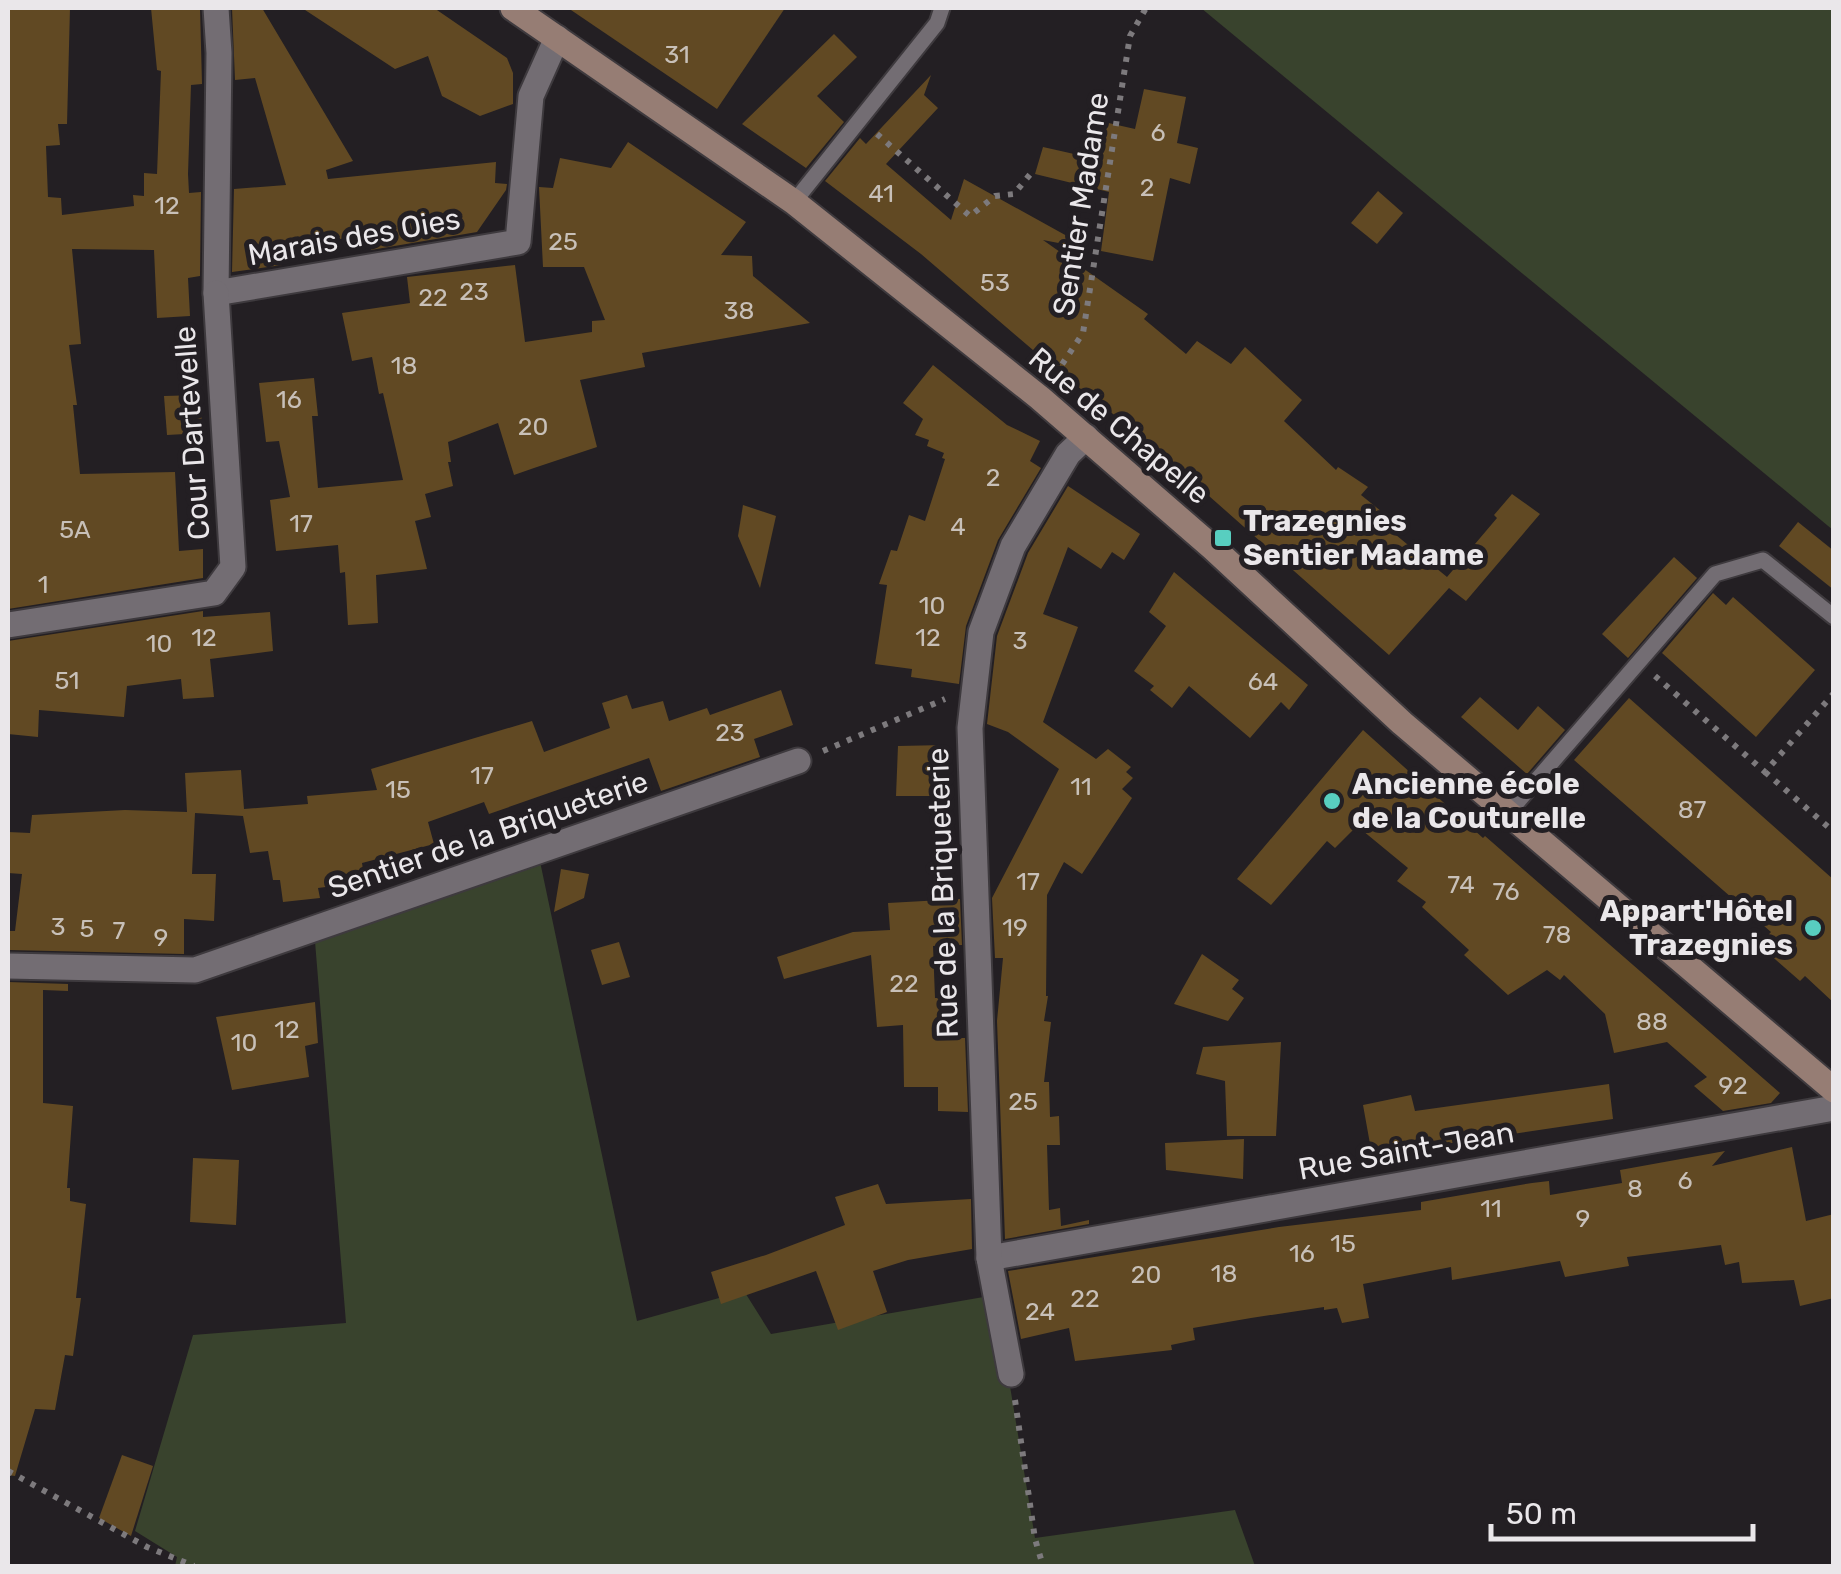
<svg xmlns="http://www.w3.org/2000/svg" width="1841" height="1574" viewBox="0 0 1841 1574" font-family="Rubik,sans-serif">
	<rect width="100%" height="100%" fill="#231f23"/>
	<!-- green -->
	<g fill="#39432d">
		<path d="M1201,8h632v522z"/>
		<path d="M538,852l99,469 107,-30 27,43 224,-39 40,243 200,-28 20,56h-1080l2,-9 -42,-26 58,-196 153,-12 -32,-394z"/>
	</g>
	<!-- building -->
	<g fill="#614923">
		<path d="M8,8h62l-3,116h-9l2,21 -14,1 2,51 13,1 1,17 72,-9 -1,-11 11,1v-23l13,1 4,-103 -4,-1 -6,-62h49l2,76 -11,1 -3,89 1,19 12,-1 -1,84 -12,2 2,38 -33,2 -3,-68 -82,-1 9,95 -12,1 8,60h-4l7,69 95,-2 4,79 24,-2v29l-195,31z"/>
		<path d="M232,8h30l91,153 -27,9 2,9 168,-17 -1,21 12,1 -1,6 -29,42 -106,18 -2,-13 -45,3 -45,8 3,17 -50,7 2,-83 52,-4 -31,-107 -20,2z"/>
		<path d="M302,8h132l73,50 6,15v31l-33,12 -38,-20 -14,-40 -33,13z"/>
		<path d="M568,8h217l-68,101z"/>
		<path d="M834,34l23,23 -40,39 27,26 -38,46 -64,-44z"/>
		<path d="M931,75l-7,20 14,13 -52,56 65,56 13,-41 112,62 -2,5 -31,-6 105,74 -4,5 42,35 11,-13 34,23 14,-17 57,53 -18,21 52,49 2,-3 30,20 -7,8 41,33 -6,7 51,42 50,-59 -3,-3 18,-21 28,20 -74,87 -17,-13 -60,67 -249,-220 -86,-67 -133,-114 -96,-73 35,-43 6,6z"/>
		<path d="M1144,89l42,8 -9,46 21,5 -8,36 -20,-6 -17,83 -52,-10 8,-59 -74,-18 8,-27 40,9 8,-37 44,10z"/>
		<path d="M628,142l118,80 -25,33 31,1 1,20 57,47 -168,30 3,14 -65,13 17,67 -63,21 -20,7 -16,-52 -50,19 3,20h-3l5,24 -28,8 6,23 -16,4 12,48 -51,6 2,48 -30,2 -3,-53 -5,1 -2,-28 -62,6 -6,-51 20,-3 -11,-56 -13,1 -7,-59 55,-5 4,38h-6l6,72 85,-8 -20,-87 -4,1 -7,-37 -20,4 -10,-48 68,-10 -3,-26 108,-12 10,77 67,-10v-11l13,-1 -21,-53h-41l-4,-80 14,1 7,-30 51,10z"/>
		<path d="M1378,191l25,22 -26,31 -26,-21z"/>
		<path d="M933,365l74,60 33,16 -10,20 11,7 -43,72 -32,86 -7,58 -48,-7 1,-8 -37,-5 12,-79 -8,-1 12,-34 6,1 12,-36 16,6 20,-62 -3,-1 2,-5 -17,-7 2,-6 -14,-5 8,-16 -20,-16z"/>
		<path d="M199,395l4,38 -36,2 -3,-39z"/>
		<path d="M1068,486l72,48 -16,26 -12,-8 -11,17 -33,-22 -25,67 35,13 -35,95 53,37 12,-10 23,18 -5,5 7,6 -11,11 10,9 -50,76 -18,-12 -17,33 -1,101h2l-4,25 7,1 -7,60h5l1,35 9,-1 1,29h-13l2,65 11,-2 1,18 28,-6v4l-84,15 -8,-218 6,-63h-8l-3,-60 67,-129 -51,-37 -21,-8 10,-88 31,-83z"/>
		<path d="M743,505l33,11 -16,72 -22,-52z"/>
		<path d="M1798,522l36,29v39l-55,-44z"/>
		<path d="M1674,557l23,21 -69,80 -26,-24z"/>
		<path d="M1174,572l134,113 -19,25 -8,-8 -31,36 -61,-52 -17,22 -22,-18 4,-4 -20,-15 32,-45 -17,-14z"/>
		<path d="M1713,593l13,12 7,-8 82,73 -59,67 -94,-84z"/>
		<path d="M203,611v6l67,-5 3,39 -63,8 4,38 -31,2 -2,-20 -54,7 -3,31 -85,-7 -1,27 -30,-3v-93z"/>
		<path d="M781,690l12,35 -39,14 6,18 -99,34 -12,-33 -160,56 -5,-12 -56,20 6,22 -72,19 3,19 -47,6 2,10 -37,4 -3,-22h-7l-5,-29 -18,2 -7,-37 -48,-3 -3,61h24l-2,47 -30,-2v35l-176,-4v-19h7l7,-57 -14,-1v-41l22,1 2,-18 93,-5 62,2 -2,-39 56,-3 3,39 64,-5 -1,-8 70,-6 -6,-21 161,-48 12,31 66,-24 -8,-25 25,-8 5,14 31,-8 6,20 38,-13 3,7z"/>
		<path d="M1480,697l38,33 20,-24 27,24 -38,44 -66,-57z"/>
		<path d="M1629,698l205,182v123l-29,-27 -5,5 -41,-36 12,-13 -197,-172z"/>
		<path d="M1363,730l120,108 2,-2 295,257 -9,10 -48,8 -29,-25 13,-9 -40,-35 -53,11 -9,-39 -41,-39 -4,5 -13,-10 -39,25 -44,-40 5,-5 -47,-43 4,-5 -29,-21 11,-13 -51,-42 -22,22 -8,-7 -56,64 -34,-26z"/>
		<path d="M945,745v51h-49l2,-50z"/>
		<path d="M561,869l28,5 -5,24 -30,14z"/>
		<path d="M960,899l2,46 -29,1 2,52h5l3,40h22l3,74 -30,-1v-24h-34l-1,-62 -26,2 -6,-72 -87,24 -7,-22 76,-25 37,-2 -2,-27z"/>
		<path d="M619,942l11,35 -28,8 -11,-35z"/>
		<path d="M1202,954l37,26 -7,9 12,9 -16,23 -54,-17z"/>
		<path d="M8,982l60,2v7l-25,-1v113l30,3 -6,82h3v13l16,3 -10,94h5l-8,58 -8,-1 -10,55 -20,-1 -20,67 -7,-1z"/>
		<path d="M315,1002l3,41 -13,3 4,31 -77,13 -16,-73z"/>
		<path d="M1281,1042l-5,94h-49l-2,-55 -29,-7 7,-27z"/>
		<path d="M1609,1084l4,35 -241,36 -9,-50 48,-10 4,16z"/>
		<path d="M1244,1139l-1,40 -77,-9 -1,-27z"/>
		<path d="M1792,1147l14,74 28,-7v84l-34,8 -6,-26 -52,3 -3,-21 -14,3 -4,-20 -94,12 2,9 -64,11 -5,-16 -108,19 -1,-13 -88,17 6,34 -27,5 -5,-15 -13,2v-3l-73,11 -58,10 2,12 -24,5 1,5 -97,11 -6,-33 -48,11 -13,-68 271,-44 142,-17v-8l111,-19 17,-2 1,14 72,-12 -2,-13 105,-19 -13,15z"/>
		<path d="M193,1158l46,2 -3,65 -46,-3z"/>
		<path d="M878,1184l8,20 85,-5 1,50 -64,11 -35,11 14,41 -49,18 -22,-59 -95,33 -10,-32 55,-17 79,-30 -10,-28z"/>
		<path d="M122,1455l31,11 -22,70 -32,-18z"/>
	</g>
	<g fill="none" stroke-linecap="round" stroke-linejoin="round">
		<defs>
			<g id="service">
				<path d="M794,202l143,-179 5,-15"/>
				<path d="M1508,813l207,-239 48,-14 71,57"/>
			</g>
			<g id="minor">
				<path d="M216,8l3,45 -3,240 302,-51 13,-146 26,-58"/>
				<path d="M8,625l206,-32 19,-26 -17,-274"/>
				<path d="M8,966l187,4 603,-209"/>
				<path d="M989,1258l845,-150"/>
				<path d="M1011,1374l-22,-116 -19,-530 11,-96 32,-86 55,-92 18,-17"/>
			</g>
			<path id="secondary" d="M513,8l281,194 246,196 173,150 189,175 432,367"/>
		</defs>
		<!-- service casing -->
		<use href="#service" stroke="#3e3a3e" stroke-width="19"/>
		<!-- minor casing -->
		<use href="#minor" stroke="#3e3a3e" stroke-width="29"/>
		<!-- secondary casing -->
		<use href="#secondary" stroke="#3e3a3e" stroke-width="29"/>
		<!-- path -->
		<g stroke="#7d7a7d" stroke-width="6" stroke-dasharray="5 8" stroke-linecap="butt">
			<path d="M877,134l93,82 25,-20 19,-2 18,-22"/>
			<path d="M1055,375l28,-42 47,-297 16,-28"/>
			<path d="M1655,676l110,96 69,-79"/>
			<path d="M823,751l122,-52"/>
			<path d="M1765,772l69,60"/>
			<path d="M1015,1400l20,139 8,27"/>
			<path d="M8,1471l139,76 47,19"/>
		</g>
		<!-- service -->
		<use href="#service" stroke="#736d73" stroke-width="15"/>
		<!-- minor -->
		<use href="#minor" stroke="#736d73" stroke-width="25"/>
		<!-- secondary -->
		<use href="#secondary" stroke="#967d74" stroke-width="25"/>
	</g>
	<!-- markers -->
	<g fill="#58cec0" stroke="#231f23" stroke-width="4">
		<rect x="1213" y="528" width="20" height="20" rx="5"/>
		<circle cx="1332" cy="801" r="10"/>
		<circle cx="1813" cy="928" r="10"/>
	</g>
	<g text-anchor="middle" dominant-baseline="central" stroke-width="10" stroke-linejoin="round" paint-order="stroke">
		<!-- number labels -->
		<g font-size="25" fill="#c8c0b8">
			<text x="677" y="54">31</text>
			<text x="1158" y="132">6</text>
			<text x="1147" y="187">2</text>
			<text x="881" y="193">41</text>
			<text x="167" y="205">12</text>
			<text x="563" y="241">25</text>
			<text x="995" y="282">53</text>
			<text x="474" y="291">23</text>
			<text x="433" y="297">22</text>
			<text x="739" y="310">38</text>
			<text x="404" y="365">18</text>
			<text x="289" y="399">16</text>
			<text x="533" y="426">20</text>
			<text x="993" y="477">2</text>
			<text x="301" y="523">17</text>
			<text x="958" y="526">4</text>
			<text x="75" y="529">5A</text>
			<text x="43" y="584">1</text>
			<text x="932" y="605">10</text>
			<text x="204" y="637">12</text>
			<text x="928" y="637">12</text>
			<text x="1020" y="640">3</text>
			<text x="159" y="643">10</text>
			<text x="67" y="680">51</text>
			<text x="1263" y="681">64</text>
			<text x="730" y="732">23</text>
			<text x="482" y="775">17</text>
			<text x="1081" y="786">11</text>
			<text x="398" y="789">15</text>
			<text x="1692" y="809">87</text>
			<text x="1028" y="881">17</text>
			<text x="1461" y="884">74</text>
			<text x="1506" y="891">76</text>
			<text x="58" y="926">3</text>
			<text x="1015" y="927">19</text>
			<text x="87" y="928">5</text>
			<text x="119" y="930">7</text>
			<text x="1557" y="934">78</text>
			<text x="161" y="937">9</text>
			<text x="904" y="983">22</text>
			<text x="1652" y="1021">88</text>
			<text x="287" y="1029">12</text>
			<text x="244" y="1042">10</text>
			<text x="1733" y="1085">92</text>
			<text x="1023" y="1101">25</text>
			<text x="1685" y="1180">6</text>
			<text x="1635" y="1188">8</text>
			<text x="1491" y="1208">11</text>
			<text x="1583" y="1218">9</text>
			<text x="1343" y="1243">15</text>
			<text x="1302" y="1253">16</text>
			<text x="1224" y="1273">18</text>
			<text x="1146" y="1274">20</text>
			<text x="1085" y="1298">22</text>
			<text x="1040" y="1311">24</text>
		</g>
		<!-- street labels -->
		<g font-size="30" fill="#eae7ea" stroke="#231f23">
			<text transform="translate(1081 204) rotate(-81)">Sentier Madame</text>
			<text transform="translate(354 237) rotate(-10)">Marais des Oies</text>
			<text transform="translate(1119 426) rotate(40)">Rue de Chapelle</text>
			<text transform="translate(192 433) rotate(-94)">Cour Dartevelle</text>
			<text transform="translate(488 835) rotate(-19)">Sentier de la Briqueterie</text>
			<text transform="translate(943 893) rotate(-92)">Rue de la Briqueterie</text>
			<text transform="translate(1406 1151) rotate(-10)">Rue Saint-Jean</text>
		</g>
		<!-- poi labels -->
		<g font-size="30" font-weight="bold" fill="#eae7ea" stroke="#231f23" text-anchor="start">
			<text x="1243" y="521">Trazegnies<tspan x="1243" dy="34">Sentier Madame</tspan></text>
			<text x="1352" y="784">Ancienne école<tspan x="1352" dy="34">de la Couturelle</tspan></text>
			<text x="1793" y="911" text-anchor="end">Appart'Hôtel<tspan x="1793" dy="34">Trazegnies</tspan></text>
		</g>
	</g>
	<!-- border -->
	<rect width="1841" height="1574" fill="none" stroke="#eae7ea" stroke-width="20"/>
	<!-- scale -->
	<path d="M1491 1524v15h262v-15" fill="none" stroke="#eae7ea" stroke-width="5"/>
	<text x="1506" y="1524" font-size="30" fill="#eae7ea" stroke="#231f23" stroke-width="8" paint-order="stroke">50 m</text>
</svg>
